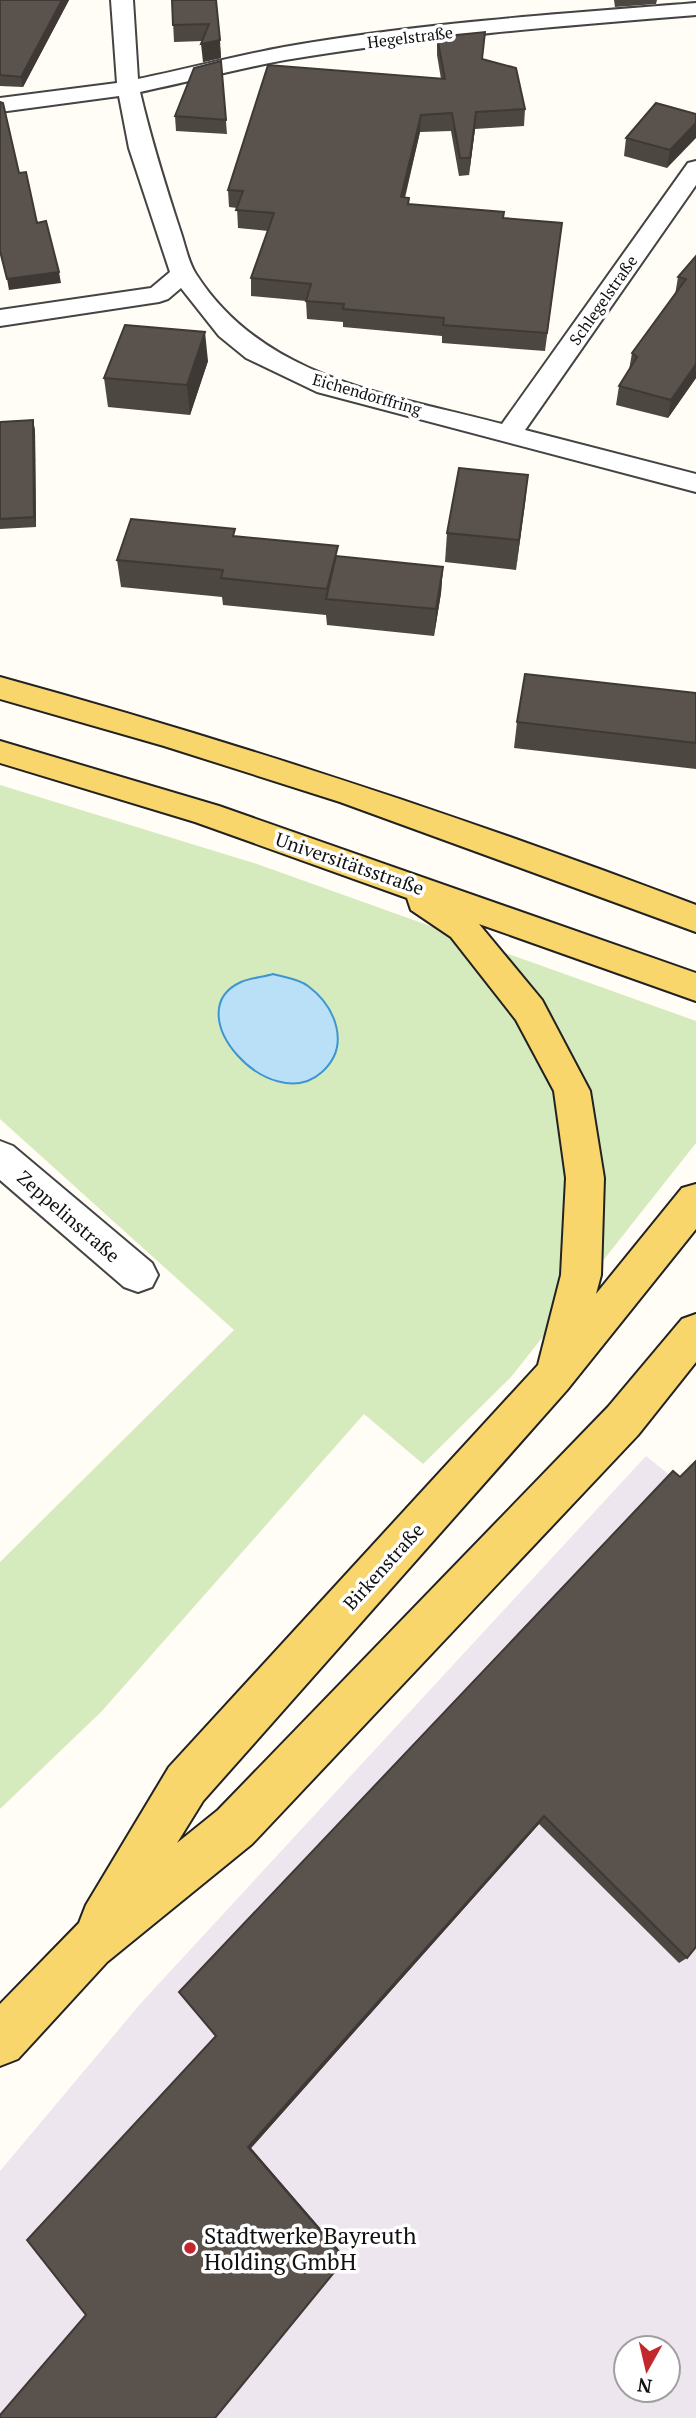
<svg xmlns="http://www.w3.org/2000/svg" width="696" height="2418" viewBox="0 0 696 2418" font-family="'PT Serif',serif">
	<rect width="100%" height="100%" fill="#fffdf5"/>
	<!-- industrial -->
	<path fill="#eee6ef" fill-rule="evenodd" d="M646,1456l50,40v922h-696v-247l141,-168zM626,2348h42v42h-42z"/>
	<!-- green -->
	<path fill="#d5ebbd" d="M0,785l257,79 439,157v122l-185,234 -88,87 -59,-50 -262,297 -102,98v-247l234,-232 -234,-211z"/>
	<!-- water -->
	<path fill="#b9e0f7" stroke="#3f96cf" stroke-width="2" d="M273,974c10,3 26,5 35,12 28,21 43,60 14,86 -51,46 -147,-60 -81,-90 10,-4 22,-5 32,-8z"/>
	<g fill="none" stroke-linecap="round" stroke-linejoin="round">
		<defs>
			<g id="minor">
				<path d="M111,0h22l5,79c49,-10 97,-23 146,-32 136,-24 274,-33 412,-44v12c-137,11 -275,22 -411,45 -48,9 -97,22 -145,32 11,47 25,92 40,138 5,14 8,32 16,44 68,106 193,120 306,150l186,-261 8,-2v24l-171,245 171,44v18l-379,-100 -71,-34 -27,-22 -38,-48 -13,11 -9,3 -159,24v-16l151,-22 19,-16 -41,-124 -10,-52 -119,16v-14l117,-15z"/>
				<path d="M0,1141l13,5 139,117 6,12 -6,12 -14,5 -14,-5 -124,-107z"/>
			</g>
			<g id="major">
				<path d="M0,677c236,65 467,141 696,228v27l-356,-130 -176,-56 -164,-47z"/>
				<path d="M0,741l219,65 477,167v28l-217,-77 63,76 48,91 14,87 -3,97 -5,19 86,-106 14,-4v45l-129,161 -364,411 -26,42 41,-33 390,-403 74,-88 14,-5v48l-58,73 -386,409 -145,118 -89,97 -18,7v-62l79,-81 7,-18 83,-138 369,-402 23,-90 5,-97 -12,-87 -38,-71 -65,-83 -40,-27 -4,-12 -212,-76 -195,-59z"/>
			</g>
		</defs>
		<!-- minor casing -->
		<use href="#minor" stroke="#444" stroke-width="4"/>
		<!-- major casing -->
		<use href="#major" stroke="#222" stroke-width="4"/>
		<!-- minor -->
		<use href="#minor" fill="#fff" fill-rule="evenodd"/>
		<!-- major -->
		<use href="#major" fill="#f9d66b" fill-rule="evenodd"/>
	</g>
	<!-- wall -->
	<g fill="#4d4742">
		<path d="M0,0h69l-46,87 -23,-1z"/>
		<path d="M172,0h44l5,58 -18,4v-21l-29,1z"/>
		<path d="M614,0h43l-1,4 -41,3z"/>
		<path d="M437,37l46,22 42,50 -1,17 -49,3 -6,46 -10,1 -8,-45 -31,1 -15,66 4,6 95,8v6l56,23 -15,110 -103,-8v-7l-99,-9v-5l-36,-3 -1,-18 -55,-5v-18l17,-47 -30,-3 -1,-20 -8,-1 -1,-17 213,-111 -4,-24z"/>
		<path d="M221,61l6,73 -51,-3 -1,-15z"/>
		<path d="M696,114l-29,54 -43,-12 2,-18z"/>
		<path d="M696,256v122l-28,40 -52,-13 3,-19 10,-16 3,-17 43,-58 3,-18z"/>
		<path d="M208,361l-18,54 -82,-8 -4,-29z"/>
		<path d="M33,420l2,11 1,96 -36,2v-107z"/>
		<path d="M528,475l-12,95 -71,-8 2,-29z"/>
		<path d="M235,537l103,20 105,10 -2,26 -7,43 -107,-11 -1,-10 -103,-10 -1,-8 -101,-10 -4,-27z"/>
		<path d="M696,693v76l-182,-21 3,-26z"/>
		<path d="M673,1471l14,487 -8,5 -140,-139 -288,324 94,109v2l-259,56 130,-279z"/>
	</g>
	<!-- shaded-wall -->
	<g fill="#3f3936">
		<path d="M62,0h7l-46,87 -2,-10z"/>
		<path d="M220,40l1,18 -18,4 -2,-18z"/>
		<path d="M476,112l-1,17 -6,46 1,-17z"/>
		<path d="M421,115l-1,17 -20,83 1,-18z"/>
		<path d="M696,123v15l-29,30 3,-18z"/>
		<path d="M59,272l2,11 -52,7 -2,-11z"/>
		<path d="M205,332l3,29 -18,54 -3,-30z"/>
		<path d="M696,364v14l-28,40 3,-18z"/>
		<path d="M33,420l2,11 1,96 -2,-10z"/>
		<path d="M528,475l-3,29 -9,66 3,-30z"/>
		<path d="M443,567l-2,26 -7,43 2,-27z"/>
		<path d="M544,1816l-5,8 -288,324 94,109v2l-97,-112z"/>
	</g>
	<!-- building -->
	<g fill="#5a524d" stroke="#3f3936" stroke-width="2">
		<path d="M0,0h62l-41,77 -21,-2z"/>
		<path d="M172,0h44l4,40 -19,4 8,-20 -36,1z"/>
		<path d="M485,32l-3,27 34,9 9,41 -49,3 -6,46h-10l-8,-45 -31,2 -20,82 8,1 -1,6 96,8 -1,6 59,5 -15,110 -104,-8 1,-7 -101,-9 1,-5 -38,-3 5,-17 -60,-6 23,-65 -38,-3 7,-19 -15,-1 40,-125 177,14 -8,-42z"/>
		<path d="M221,61l5,59 -51,-4 19,-48z"/>
		<path d="M0,102l3,1 16,70 7,-1 11,51 9,-2 13,51 -52,7 -7,-28z"/>
		<path d="M656,103l40,11v9l-26,27 -44,-12z"/>
		<path d="M696,256v108l-25,36 -52,-14 18,-29 -5,-4 54,-74 -8,-2z"/>
		<path d="M125,325l80,7 -18,53 -83,-7z"/>
		<path d="M33,420l1,97 -34,2v-97z"/>
		<path d="M459,468l69,7 -9,65 -72,-7z"/>
		<path d="M131,519l104,10 -2,7 105,10 -11,43 -106,-11 2,-8 -106,-10z"/>
		<path d="M336,556l107,11 -7,42 -110,-10z"/>
		<path d="M525,674l171,19v50l-179,-21z"/>
		<path d="M696,1461v486l-9,11 -143,-142 -296,331 97,112 -130,159h-215v-3l86,-100 -59,-75 189,-204 -37,-44 494,-521 7,6z"/>
	</g>
	<!-- markers -->
	<circle fill="#c4262e" stroke="#fff" stroke-width="2.5" cx="190" cy="2248" r="7"/>
	<g text-anchor="middle" dominant-baseline="central" stroke-width="7" stroke-linejoin="round" paint-order="stroke">
		<!-- far-street labels -->
		<g font-size="16" fill="#111" stroke="#fff">
			<text transform="translate(410 37) rotate(-7)">Hegelstraße</text>
			<text transform="translate(603 300) rotate(-55)">Schlegelstraße</text>
			<text transform="translate(367 394) rotate(16)">Eichendorffring</text>
		</g>
		<!-- street labels -->
		<g font-size="19" fill="#111" stroke="#fff">
			<text transform="translate(350 863) rotate(19)">Universitätsstraße</text>
			<text transform="translate(69 1216) rotate(41)">Zeppelinstraße</text>
			<text transform="translate(383 1566) rotate(-48)">Birkenstraße</text>
		</g>
		<!-- near-poi labels -->
		<g font-size="23" fill="#111" stroke="#fff" text-anchor="start">
			<text x="204" y="2235">Stadtwerke Bayreuth<tspan x="204" dy="26">Holding GmbH</tspan></text>
		</g>
	</g>
	<!-- north arrow -->
	<g transform="translate(647 2369) rotate(188)"><circle r="33" fill="#ffffff" stroke="#a0a0a0" stroke-width="2"/>
	<path d="M0-5L12 26L0 18L-12 26Z" fill="#c4262e"/>
	<text y="-10" font-size="19" font-weight="bold" text-anchor="middle" fill="#111111">N</text>
	</g>
</svg>
